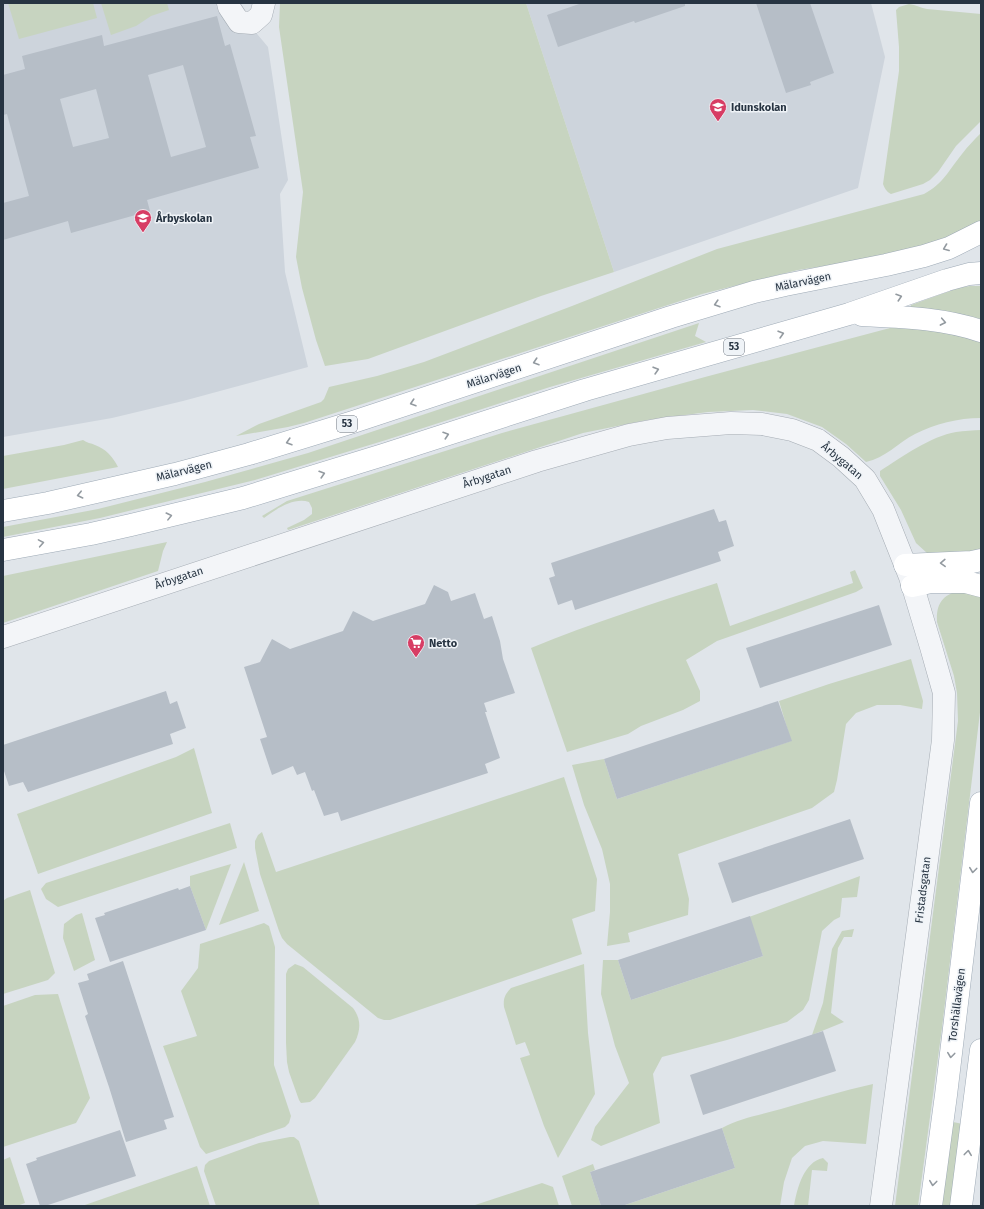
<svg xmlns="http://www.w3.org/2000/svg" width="984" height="1209" viewBox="0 0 984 1209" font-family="'Fira Sans',sans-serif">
	<rect width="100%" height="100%" fill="#e0e5ea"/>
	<!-- built -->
	<g fill="#cdd4dc">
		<path d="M3,3h219l14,29 17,-3 15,18 20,133 -8,14 5,78 23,95 -125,34 -71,17 -109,19z"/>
		<path d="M526,3h345l14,54 -27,131 -244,84z"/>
	</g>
	<!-- green -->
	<g fill="#c7d4c0">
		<path d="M8,3h85l4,15 -78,21z"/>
		<path d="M101,3h66l2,7 -18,6 -15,10 -25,9z"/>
		<path d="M280,3h246l88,269 -73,24 -173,63 -43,7 -9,-26 -14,-52 -6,-31 7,-65 -24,-165z"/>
		<path d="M909,4c7,1 12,4 18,5 18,2 36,3 54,5v107l-25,25 -18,26 -8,8 -7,4 -32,10c-5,-3 -6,-5 -8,-10l16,-113v-24l-3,-37 3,-3z"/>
		<path d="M981,133v87l-18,12 -15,7 -78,20 -72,11 -96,24 -398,129 -16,4 -52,9 23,-12 62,-22 3,-3 5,-12 48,-11 47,-14 148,-56 145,-57 207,-55c19,-10 25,-24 38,-40 6,-8 12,-14 19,-21z"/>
		<path d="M970,286h11v37l-71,-14 1,-4 47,-17z"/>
		<path d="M699,323l-4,13 11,6 -156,45 -164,53 -131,40 -155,38 -97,19v-10l95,-18 107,-27 103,-29z"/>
		<path d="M890,328l45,1 46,11v78c-23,0 -46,6 -66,16 -17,9 -30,24 -49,28l-20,-18 -24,-17 -35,-13 -34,-4 -45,2 -61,8 -64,13 -295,97 -1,-2 17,-8 8,-6v-6l-3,-6c-15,-5 -33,7 -45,16l-2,-2 25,-15 215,-68 203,-56z"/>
		<path d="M981,430v118l-10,6 -28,3 -16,-4 -11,-10 -15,-33 -21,-34v-5c22,-14 51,-35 76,-39 8,-1 17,-2 25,-2z"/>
		<path d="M83,440c4,3 8,3 12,5 11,4 18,12 23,22l-115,22v-33l61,-11z"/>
		<path d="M167,542l-4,9 -5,20 -155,52v-47z"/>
		<path d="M855,570l8,18 -7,4 -139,49 -31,19 14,31v10l-17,9 -42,16 -13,8 -61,18 -36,-104c61,-25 123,-45 186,-65l13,43 123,-43 -3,-11z"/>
		<path d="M962,590l19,6v108l-39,324 -24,178h-23l63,-485 -1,-28 -3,-17 -17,-54c-1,-19 6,-28 25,-32z"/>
		<path d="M911,659l12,42 -1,8 -22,-4h-23l-21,8 -10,11 -9,56 -3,12 -22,16 -134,46 11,45 -1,16 -60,18 2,9 -23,4 3,-34v-28l-8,-35 -18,-44 -12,-40 32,-6 13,40 174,-58 -12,-40 50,-17z"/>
		<path d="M194,748l18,65 -174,61 -21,-60 159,-57z"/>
		<path d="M564,777l33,102 -2,32 -23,8 10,35 -192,66h-6l-6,-2 -91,-74 -5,-6 -3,-7 -19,-57 -5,-26v-7l3,-6 4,-3 14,40z"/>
		<path d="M230,823l7,25 -179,59 -12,-8 -5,-10 5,-6z"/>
		<path d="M244,862l15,49 -40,14z"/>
		<path d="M231,864l-25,66 -16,-44v-10z"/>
		<path d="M860,876l-3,21 -15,1 -2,19 -6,3 -12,11 -13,69 -6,10 -16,12 -60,18 -65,17 -9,17 7,49 -59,23 -10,-6 4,-13 34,-44 -14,-37 -14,-52 2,-34h15l13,40 132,-44 -14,-39z"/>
		<path d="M30,890l25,83 -7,7 -45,14v-93l4,-3z"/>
		<path d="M82,913l13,47 -21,11 -11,-33 1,-14 12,-9z"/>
		<path d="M264,923l5,3 6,21 -1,118 17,51 -2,7 -4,4 -79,27 -6,-7 -37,-101 34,-10 -16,-45 17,-23 2,-24z"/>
		<path d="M854,929l-2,8h-8l-6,11 -7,65 13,9 -32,13 11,-32 9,-54 10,-18z"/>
		<path d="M295,964l8,3 50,41c8,11 8,21 2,34l-40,56 -5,4 -9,1 -2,-3 -10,-28 -2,-10 -1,-19v-69l2,-5z"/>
		<path d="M584,964l4,69 7,61 -37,64 -14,-32 -24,-68 10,-3 -5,-13 -9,3 -12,-38c-1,-8 1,-13 7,-19z"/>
		<path d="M58,994l32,104 -14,25 -73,24v-141l32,-11z"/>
		<path d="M873,1084l-7,60 -43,-3 -18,5 -13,12 -8,24 -4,24h-158l113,-38 -13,-40c18,-10 38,-13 59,-19 31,-9 61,-18 92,-25z"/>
		<path d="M953,1122l10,2 -10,82h-11z"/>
		<path d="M290,1137h4l5,4 21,65h-104l-12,-35 1,-6 4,-4 50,-18z"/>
		<path d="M10,1157l15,46 -8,3h-14v-46z"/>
		<path d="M823,1158l5,5 -1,8 -15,-1 -4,36h-14c3,-18 10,-44 29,-48z"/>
		<path d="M593,1164l2,6 -5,2 11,34h-29l-10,-30z"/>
		<path d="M197,1166l13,40h-128z"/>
		<path d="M542,1183l11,4 6,19h-87z"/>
	</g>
	<!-- building -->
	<g fill="#b6bec7" fill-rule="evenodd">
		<path d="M582,3h103v3l-50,17 -1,-2 -76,26 -11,-32z"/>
		<path d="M756,3h54l24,70 -24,9 1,3 -25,8z"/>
		<path d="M217,16l8,30 5,-2 26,92 -6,1 9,31 -112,32 3,11 -79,22 -3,-12 -65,19v-37l26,-7 -22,-82 -4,1v-40l22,-6 -3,-13 80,-21 2,11zM183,65l23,82 -35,10 -23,-82zM96,89l13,49 -36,9 -13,-48z"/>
		<path d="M714,509l5,13 7,-2 8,26 -16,6 3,9 -146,49 -3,-10 -14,5 -9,-27 6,-2 -4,-13z"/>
		<path d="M434,585l14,7 3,9 24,-8 9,26 8,-3 8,25 3,18 12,34 -31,10 3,9h-2l15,46 -15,6 3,9 -147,48 -3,-9 -14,4 -10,-26 -2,1 -7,-19 -8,3 -4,-9 -21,9 -12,-36 7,-2 -23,-70 16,-5 12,-23 18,10 53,-18 10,-20 20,10 52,-17z"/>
		<path d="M879,605l13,40 -132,43 -14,-40z"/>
		<path d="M166,691l4,13 7,-3 9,27 -16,6 3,10 -145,48 -5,-10 -14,4 -6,-18v-23z"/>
		<path d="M778,701l14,40 -175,58 -13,-40z"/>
		<path d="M850,819l14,40 -132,44 -14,-40z"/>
		<path d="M190,886l16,44 -96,32 -15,-44 10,-3 -1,-2 74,-25 1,2z"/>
		<path d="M750,916l13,40 -132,44 -13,-40z"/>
		<path d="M123,961l51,156 -10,3 3,9 -41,13 -17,-55 -24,-71 3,-2 -10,-31 11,-3 -2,-6z"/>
		<path d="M823,1031l13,40 -133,44 -13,-40z"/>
		<path d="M722,1128l13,40 -113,38h-21l-11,-34z"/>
		<path d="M120,1130l16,46 -91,30h-5l-14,-42 11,-4 -1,-2z"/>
	</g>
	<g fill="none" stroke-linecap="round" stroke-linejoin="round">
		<defs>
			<g id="minor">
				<path d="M228,3l1,4 10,15 13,1 9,-8 3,-12"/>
				<path d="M3,637l534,-176 92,-26 38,-7 64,-5 31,1 30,6 26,10 23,17 24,22 18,30 27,68 21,70 13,46 -1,47 -62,466"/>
			</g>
			<g id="major">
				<path d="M862,315c40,2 80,3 119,16"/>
				<path d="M3,511l45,-8 70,-16 57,-13 74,-20 104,-32 318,-105 83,-25 31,-7 101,-20 38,-9 25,-8 32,-16"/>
				<path d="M3,550l88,-16 40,-9 112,-27 140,-43 202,-65 264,-76 98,-34 22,-6 12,-1"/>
				<path d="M905,565l67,-3 9,-2"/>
				<path d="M912,586l19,-4h35l15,4"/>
				<path d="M931,1206l15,-111 35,-292"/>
				<path d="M961,1206l20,-156"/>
			</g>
		</defs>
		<!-- minor casing -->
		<use href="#minor" stroke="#a5acb4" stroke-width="23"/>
		<!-- major casing -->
		<use href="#major" stroke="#9eaab6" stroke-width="23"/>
		<!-- minor -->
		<use href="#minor" stroke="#f3f5f8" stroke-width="22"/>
		<!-- major -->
		<use href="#major" stroke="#fff" stroke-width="22"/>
	</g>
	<!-- one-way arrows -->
	<defs><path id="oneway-chevron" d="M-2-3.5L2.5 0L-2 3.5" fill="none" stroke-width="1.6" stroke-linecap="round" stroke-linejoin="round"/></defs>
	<g stroke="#939aa0">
		<use href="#oneway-chevron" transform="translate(946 248) rotate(159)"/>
		<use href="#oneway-chevron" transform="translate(899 297) rotate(-18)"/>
		<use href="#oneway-chevron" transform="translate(717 304) rotate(163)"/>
		<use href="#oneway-chevron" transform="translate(943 322) rotate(11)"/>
		<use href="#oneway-chevron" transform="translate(781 334) rotate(-16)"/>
		<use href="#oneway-chevron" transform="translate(536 362) rotate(162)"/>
		<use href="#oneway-chevron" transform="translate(656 370) rotate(-16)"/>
		<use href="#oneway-chevron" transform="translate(413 403) rotate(162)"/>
		<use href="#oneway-chevron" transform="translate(446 435) rotate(-18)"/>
		<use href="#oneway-chevron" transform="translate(289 442) rotate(163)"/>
		<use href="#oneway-chevron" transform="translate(322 474) rotate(-17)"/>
		<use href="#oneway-chevron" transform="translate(80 495) rotate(167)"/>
		<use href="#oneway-chevron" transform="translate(169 516) rotate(-14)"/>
		<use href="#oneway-chevron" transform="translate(41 543) rotate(-10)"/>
		<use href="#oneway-chevron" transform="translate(943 563) rotate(178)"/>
		<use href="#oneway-chevron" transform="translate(973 870) rotate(97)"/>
		<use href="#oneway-chevron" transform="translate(951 1055) rotate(97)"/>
		<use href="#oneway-chevron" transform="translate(968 1153) rotate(-83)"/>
		<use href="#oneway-chevron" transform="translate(933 1183) rotate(97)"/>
	</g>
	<!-- icons -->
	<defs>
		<symbol id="school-pin" viewBox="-11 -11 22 30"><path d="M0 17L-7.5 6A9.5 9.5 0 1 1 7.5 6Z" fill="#d73d64" stroke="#eff3f7"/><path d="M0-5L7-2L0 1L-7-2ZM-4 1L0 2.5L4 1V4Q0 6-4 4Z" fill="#fff"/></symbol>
		<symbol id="supermarket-pin" viewBox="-11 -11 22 30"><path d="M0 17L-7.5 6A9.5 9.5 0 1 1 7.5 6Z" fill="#d73d64" stroke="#eff3f7"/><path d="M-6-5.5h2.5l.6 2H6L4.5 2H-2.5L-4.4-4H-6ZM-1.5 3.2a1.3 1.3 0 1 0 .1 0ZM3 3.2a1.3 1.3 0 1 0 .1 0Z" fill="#fff"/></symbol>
	</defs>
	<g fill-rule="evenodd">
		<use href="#school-pin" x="708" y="97" width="20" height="27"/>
		<use href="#school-pin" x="133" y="208" width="20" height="27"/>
		<use href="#supermarket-pin" x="406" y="633" width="20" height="27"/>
	</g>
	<g text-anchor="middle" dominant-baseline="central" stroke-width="3" stroke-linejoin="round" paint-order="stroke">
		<!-- shield labels -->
		<g fill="#eff3f7" stroke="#636d78" stroke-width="1">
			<rect x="724" y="339" width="20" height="16" rx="3"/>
			<rect x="337" y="416" width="20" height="16" rx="3"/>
		</g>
		<g font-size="10" font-weight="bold" fill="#273442">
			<text x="734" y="347">53</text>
			<text x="347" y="424">53</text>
		</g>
		<!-- poi labels -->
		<g font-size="11" font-weight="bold" fill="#273442" stroke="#eff3f7" text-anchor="start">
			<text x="731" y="107">Idunskolan</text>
			<text x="156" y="218">Årbyskolan</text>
			<text x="429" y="643">Netto</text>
		</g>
		<!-- street labels -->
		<g font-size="11" fill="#273442" stroke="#eff3f7">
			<text transform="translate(803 282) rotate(-12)">Mälarvägen</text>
			<text transform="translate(494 376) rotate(-18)">Mälarvägen</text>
			<text transform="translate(842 461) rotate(40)">Årbygatan</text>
			<text transform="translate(184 471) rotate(-14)">Mälarvägen</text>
			<text transform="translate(487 477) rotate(-18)">Årbygatan</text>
			<text transform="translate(179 578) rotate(-18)">Årbygatan</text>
			<text transform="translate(923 890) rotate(-83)">Fristadsgatan</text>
			<text transform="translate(957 1005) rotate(-83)">Torshällavägen</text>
		</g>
	</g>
	<!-- border -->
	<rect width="984" height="1209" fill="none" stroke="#273442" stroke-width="8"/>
</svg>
